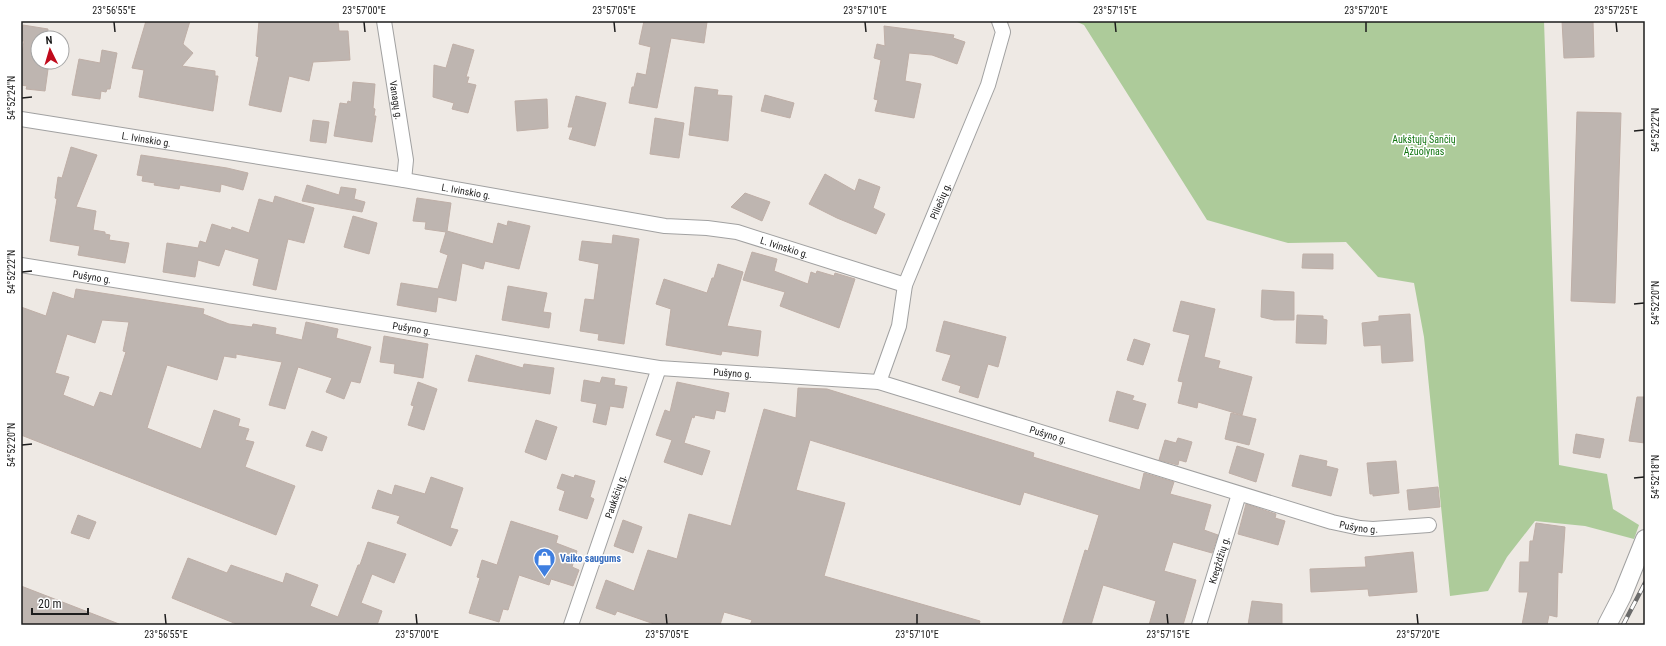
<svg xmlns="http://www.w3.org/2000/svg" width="1666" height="646" viewBox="0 0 1666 646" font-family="'Roboto Condensed',sans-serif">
	<rect width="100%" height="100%" fill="#eee9e4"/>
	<!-- forest -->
	<path fill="#adcb9a" d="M1075,21h469l15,444 48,9 6,35 26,16 -5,14 -49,-13 -50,-5 -28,36 -19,34 -38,5 -26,-259 -10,-54 -36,-6 -32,-35 -58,1 -81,-23 -123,-195z"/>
	<!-- building -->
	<g fill="#beb5b0" stroke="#bfafa7" fill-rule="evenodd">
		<path d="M146,21h44l-7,23 10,9 -11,13 33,5v5h3l-5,35 -74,-14 5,-27 -12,-2z"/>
		<path d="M259,21h79l1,10h9l2,29 -37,2 -4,19 -20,-5 -8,36 -32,-7 10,-48 -3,-1z"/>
		<path d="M644,21l63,1 -3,21 -33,-5 -14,70 -28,-5 3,-16h2l3,-14 9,2 5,-28 -12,-3z"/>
		<path d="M1562,21h31l1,36 -30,1z"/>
		<path d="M23,25l25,4 -1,9h-9v24h11l-4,29 -19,-2 1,-3 -6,-1v-24l3,-20h-3z"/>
		<path d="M884,26l70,9 -1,3 12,4 -8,22 -25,-9 -23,-2 -4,28 16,3 -7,34 -39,-7 3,-11 -4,-1 7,-39 -7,-2 3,-14 8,2z"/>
		<path d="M453,44l21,6 -8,27h3l-2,6 9,2 -8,28 -16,-4 2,-6 -21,-6 1,-32 12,3z"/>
		<path d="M102,50l15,3 -7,36h-3l-1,3 -5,-1 -1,8 -28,-4 7,-36 21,4z"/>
		<path d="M353,82l22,2 -2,24 2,1 -1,7h2l-4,26 -38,-6 6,-33 7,1 1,-3 3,1z"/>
		<path d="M695,87l23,3 -1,5 15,1 -4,45 -39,-6z"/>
		<path d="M765,95l29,8 -4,15 -29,-7z"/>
		<path d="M576,96l30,7 -11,43 -26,-7 4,-12h-5z"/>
		<path d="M547,99l1,29 -31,3 -2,-30z"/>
		<path d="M1577,112l44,1 -6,190 -44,-2z"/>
		<path d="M655,118l29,5 -5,35 -29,-4z"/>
		<path d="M313,120l16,2 -3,21 -16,-2z"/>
		<path d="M71,147l26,8 -21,52 20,4 -3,19 12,2v2l5,1 -1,5 20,3 -4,20 -47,-8 2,-9 -30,-5 7,-42 -2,-1 3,-21 4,1z"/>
		<path d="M141,155l86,13 21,5 -5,17 -22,-6 -1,8 -40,-7 -1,4 -25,-4 1,-2 -13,-2 1,-5 -6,-1z"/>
		<path d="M825,174l30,17 4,-12 21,8 -7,21 12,6 -9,20 -39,-16 -28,-14z"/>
		<path d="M307,185l32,10 2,-8 15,2 -2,10 11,3 -3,10 -60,-11z"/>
		<path d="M745,193l25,9 -8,19 -31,-14z"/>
		<path d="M275,196l39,12 -10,35 -16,-4 -12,51 -23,-5 6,-26 -34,-10 -6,17 -21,-6 -3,17 -32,-5 4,-29 31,5 2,-7 6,2 6,-19 19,6 1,-3 17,6 10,-34 14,4z"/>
		<path d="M417,198l34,5 -4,28 46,13 5,-21 9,3 1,-5 22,5 -11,43 -34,-8 -2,8 -21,-6 -6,38 -18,-4 -2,15 -39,-7 4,-22 37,6 10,-34 -8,-3 6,-20 -21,-3 1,-7 -13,-1z"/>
		<path d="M353,216l24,7 -8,31 -25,-7z"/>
		<path d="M613,235l26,4 -15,105 -26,-4 1,-6 -19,-3 5,-32 9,1 5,-36 -20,-4 3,-19 30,3z"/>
		<path d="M752,252l25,7 -3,12 34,13 3,-12 5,2 1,-3 17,5 1,-3 20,6 -16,49 -59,-22 5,-14 -42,-12z"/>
		<path d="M1303,254h30v15l-31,-1z"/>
		<path d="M718,264l25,8 -16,54 34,5 -3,25 -36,-5 -1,4 -55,-10 5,-36 -15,-5 8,-25 43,14 5,-15h2z"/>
		<path d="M508,286l39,7 -4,19 8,1 -2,15 -47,-8z"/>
		<path d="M76,289l128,20 -1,5 26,10 23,3 1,-3 23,4 -1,6 27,6 4,-18 32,7 -2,9 35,9 -11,36 -9,-2 -7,18 -18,-7 6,-14 -34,-11 -13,42 -16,-4 13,-43 -46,-8v4l-12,-2 -7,24 -50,-15 -20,63 54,21 13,-39 26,9 -2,7 11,3 -4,11 9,2 -9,25 50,19 -19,49 -255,-100v-128l25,9 7,-24 21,7zM102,320l27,2 -6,29 3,1 -14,44 -12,-4 -6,15 -31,-12 6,-18 -14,-4 12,-39 28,9z"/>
		<path d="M1262,290l32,2v28h-20l-13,-3z"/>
		<path d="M1181,301l34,8 -11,48 16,4 -2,7 34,9 -10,38 -44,-13 -1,6 -19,-5 5,-21 -5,-1 12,-46 -17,-4z"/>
		<path d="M1410,314l3,47 -31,2 -1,-18 -17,1 -2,-23 17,-2v-5z"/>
		<path d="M1297,315l26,1v3l4,1 -1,24 -30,-1z"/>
		<path d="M944,321l62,16 -8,30 -10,-3 -10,34 -19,-6 2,-6 -19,-6 9,-25 -15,-4z"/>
		<path d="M384,336l44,8 -5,34 -29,-5 1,-9 -15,-2z"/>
		<path d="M1134,339l16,5 -7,21 -16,-5z"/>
		<path d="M476,355l47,13 1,-4 30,4 -4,26 -82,-13z"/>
		<path d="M602,377l13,2 -1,6 13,2 -4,21 -13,-2 -4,19 -13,-3 4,-18 -16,-3 3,-21 16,3z"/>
		<path d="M418,382l19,7 -13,41 -16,-5 6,-19 -3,-1z"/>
		<path d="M677,382l52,11 -4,19 -9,-2 -2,9 -19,-4 -1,3 -2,-1 -8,26 26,8 -8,24 -38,-13 8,-22 -16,-5 9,-25 5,2z"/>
		<path d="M798,388l29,1 207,64 -1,4 107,33 4,-17 30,9 -4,12 41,11 -7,25 14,5 -6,18 -39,-11 -9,29 32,9 -13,45h-34l7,-24 -53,-16 -12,40h-29l23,-75 3,1 11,-36 -75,-23 -4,13 -210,-65 -14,50 49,13 -21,73 156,45 -1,4h-229l2,-5 -28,-8 -4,13h-63l-40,-14 -2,4 -19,-7 10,-28 28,11 14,-41 29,9 12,-45 42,12 33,-117 32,9z"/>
		<path d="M1117,391l17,5 -2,4 14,4 -8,25 -29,-8z"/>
		<path d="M1637,397h8v46l-16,-2z"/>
		<path d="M1231,413l25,6 -7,26 -24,-6z"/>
		<path d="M536,420l21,7 -11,33 -21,-8z"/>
		<path d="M312,431l15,6 -5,14 -16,-5z"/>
		<path d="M1576,434l28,5 -4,19 -27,-5z"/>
		<path d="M1178,438l14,4 -6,20 -7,-2 -1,5 -19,-5 6,-20 11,3z"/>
		<path d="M1237,446l27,8 -8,28 -27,-9z"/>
		<path d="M1300,455l27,6 -1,5 12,3 -7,27 -39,-10z"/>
		<path d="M1396,461l3,32 -26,3v-2h-3l-3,-31z"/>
		<path d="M562,474l12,4 1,-3 20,6 -5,16 4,2 -7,20 -28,-9 6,-19 -8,-3z"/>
		<path d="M431,477l32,11 -13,40 8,2 -7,16 -54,-23 3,-7 -28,-8 6,-18 14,5 3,-10 30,9z"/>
		<path d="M1438,487l2,20 -31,3 -2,-20z"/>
		<path d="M1246,504l30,10 -1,4 10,3 -7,24 -40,-11z"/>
		<path d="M78,515l18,7 -7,17 -18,-6z"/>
		<path d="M623,520l19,7 -9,26 -19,-7z"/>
		<path d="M511,521l47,15 -2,7 21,8 -5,16 7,3 -6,16 -22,-7 -2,6 -30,-10 -11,35 -5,-1 -4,13 -30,-9 11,-35 -3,-1 5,-17 15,5z"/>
		<path d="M1536,523l29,4 -3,46 -4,-1 -1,45 -8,-2 -2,10h-25l6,-33h-9l1,-30h9l1,-21h3z"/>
		<path d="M368,542l38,12 -12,29 -22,-9 -11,29 21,8 -5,14h-138l-67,-27 16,-40 39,15 4,-8 52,18 3,-10 32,12 -8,21 28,11 20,-52h2z"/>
		<path d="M1413,552l4,40 -48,4 -1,-7 -57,3 -1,-23 56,-2 -1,-10z"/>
		<path d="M21,586l98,38v1h-98z"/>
		<path d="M1252,601l30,3v21h-34z"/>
	</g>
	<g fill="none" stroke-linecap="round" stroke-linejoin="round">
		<defs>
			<g id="minor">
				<path id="s1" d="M384,21l22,139 -2,20"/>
				<path id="s2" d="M21,119l383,61 261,46 42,2 30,4 168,53"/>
				<path id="s3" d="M21,265l638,103 220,14 453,140 28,6 13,1 56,-4"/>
				<path id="s4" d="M879,382l20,-56 6,-41 83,-200 15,-53 -4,-11"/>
				<path id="s5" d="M571,625l88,-257"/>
				<path id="s6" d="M1199,625l40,-131"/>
			</g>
			<path id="tertiary" d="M1607,625l15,-29 23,-57"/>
		</defs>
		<!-- minor casing -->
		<use href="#minor" stroke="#a1a1a1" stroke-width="16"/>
		<!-- tertiary casing -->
		<use href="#tertiary" stroke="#a1a1a1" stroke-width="20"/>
		<!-- minor -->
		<use href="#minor" stroke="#fff" stroke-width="14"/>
		<!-- tertiary -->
		<use href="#tertiary" stroke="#fff" stroke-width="18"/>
		<defs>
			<path id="rail" d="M1623,625l22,-42"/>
		</defs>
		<!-- rail casing -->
		<use href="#rail" stroke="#6b6b6b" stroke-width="4.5"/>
		<!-- rail -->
		<use href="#rail" stroke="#fff" stroke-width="3" stroke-dasharray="9" stroke-linecap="butt"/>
	</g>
	<!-- ticks -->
	<path fill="none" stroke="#1d1d1d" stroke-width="1.5" d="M114,22l1,10M364,22l1,10M614,22l1,10M865,22l1,10M1115,22l1,10M1366,22v10M1616,22l1,10M22,98l10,-1M1634,131l10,-1M22,272l10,-1M1634,304l10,-1M22,445l10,-1M1634,478l10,-1M165,614l1,10M416,614l1,10M666,614l1,10M917,614v10M1167,614l1,10M1417,614l1,10"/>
	<!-- icons -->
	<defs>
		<symbol id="shop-pin" viewBox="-11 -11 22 30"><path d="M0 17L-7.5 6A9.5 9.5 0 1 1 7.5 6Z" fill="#3f7fe0" stroke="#fff"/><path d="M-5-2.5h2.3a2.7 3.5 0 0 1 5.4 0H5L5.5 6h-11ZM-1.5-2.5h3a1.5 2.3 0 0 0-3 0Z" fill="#fff"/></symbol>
	</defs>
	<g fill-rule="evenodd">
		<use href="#shop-pin" x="532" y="546" width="25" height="34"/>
	</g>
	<g text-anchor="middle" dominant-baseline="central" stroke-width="3" stroke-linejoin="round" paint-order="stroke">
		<!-- street labels -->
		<g font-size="10" fill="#1d1d1d" stroke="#fff">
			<text stroke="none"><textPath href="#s1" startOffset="80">Vanagų g.</textPath></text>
			<text stroke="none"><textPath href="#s2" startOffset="127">L. Ivinskio g.</textPath></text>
			<text stroke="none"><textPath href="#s2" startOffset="451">L. Ivinskio g.</textPath></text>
			<text stroke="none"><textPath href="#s4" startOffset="192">Piliečių g.</textPath></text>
			<text stroke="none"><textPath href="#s2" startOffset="775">L. Ivinskio g.</textPath></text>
			<text stroke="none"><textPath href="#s3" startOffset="72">Pušyno g.</textPath></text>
			<text stroke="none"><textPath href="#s3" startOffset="396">Pušyno g.</textPath></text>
			<text stroke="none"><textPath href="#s3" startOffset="720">Pušyno g.</textPath></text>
			<text stroke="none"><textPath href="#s3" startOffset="1044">Pušyno g.</textPath></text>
			<text stroke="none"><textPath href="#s5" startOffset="136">Paukščių g.</textPath></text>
			<text stroke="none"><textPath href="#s3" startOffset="1368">Pušyno g.</textPath></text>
			<text stroke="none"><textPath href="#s6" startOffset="68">Kregždžių g.</textPath></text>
		</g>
		<!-- park labels -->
		<g font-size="10" fill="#127511" stroke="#fff">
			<text x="1424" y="139">Aukštųjų Šančių<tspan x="1424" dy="12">Ąžuolynas</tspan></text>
		</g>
		<!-- shop labels -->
		<g font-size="10" font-weight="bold" fill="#366cbe" stroke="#fff" text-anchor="start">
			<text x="560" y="558">Vaiko saugums</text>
		</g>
	</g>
	<!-- border -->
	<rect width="1666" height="646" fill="none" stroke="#ffffff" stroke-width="44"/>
	<!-- north arrow -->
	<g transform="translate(50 50) rotate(355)"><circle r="19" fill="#ffffff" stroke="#a5a5a5"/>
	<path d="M0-3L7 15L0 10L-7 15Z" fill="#c00b1c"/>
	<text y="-6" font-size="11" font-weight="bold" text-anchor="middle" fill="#1d1d1d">N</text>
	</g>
	<!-- scale -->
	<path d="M32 608v6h56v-6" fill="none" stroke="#1d1d1d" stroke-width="2"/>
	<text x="38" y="608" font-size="12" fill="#1d1d1d" stroke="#ffffff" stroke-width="3" paint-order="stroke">20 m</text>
	<rect x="22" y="22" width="1622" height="602" fill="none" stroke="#1d1d1d" stroke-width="1.5"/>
	<g font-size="10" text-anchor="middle" fill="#1d1d1d">
		<text x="114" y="14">23°56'55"E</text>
		<text x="364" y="14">23°57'00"E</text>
		<text x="614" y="14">23°57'05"E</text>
		<text x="865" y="14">23°57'10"E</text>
		<text x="1115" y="14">23°57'15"E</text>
		<text x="1366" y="14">23°57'20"E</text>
		<text x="1616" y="14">23°57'25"E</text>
		<text transform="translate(11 98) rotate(-90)" y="4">54°52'24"N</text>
		<text transform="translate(1655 130) rotate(-90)" y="4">54°52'22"N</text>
		<text transform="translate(11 272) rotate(-90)" y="4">54°52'22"N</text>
		<text transform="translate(1655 303) rotate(-90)" y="4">54°52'20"N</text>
		<text transform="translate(11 445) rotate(-90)" y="4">54°52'20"N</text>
		<text transform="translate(1655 477) rotate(-90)" y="4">54°52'18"N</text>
		<text x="166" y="638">23°56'55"E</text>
		<text x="417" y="638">23°57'00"E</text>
		<text x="667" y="638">23°57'05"E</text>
		<text x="917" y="638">23°57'10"E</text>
		<text x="1168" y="638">23°57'15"E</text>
		<text x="1418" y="638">23°57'20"E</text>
	</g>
</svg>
